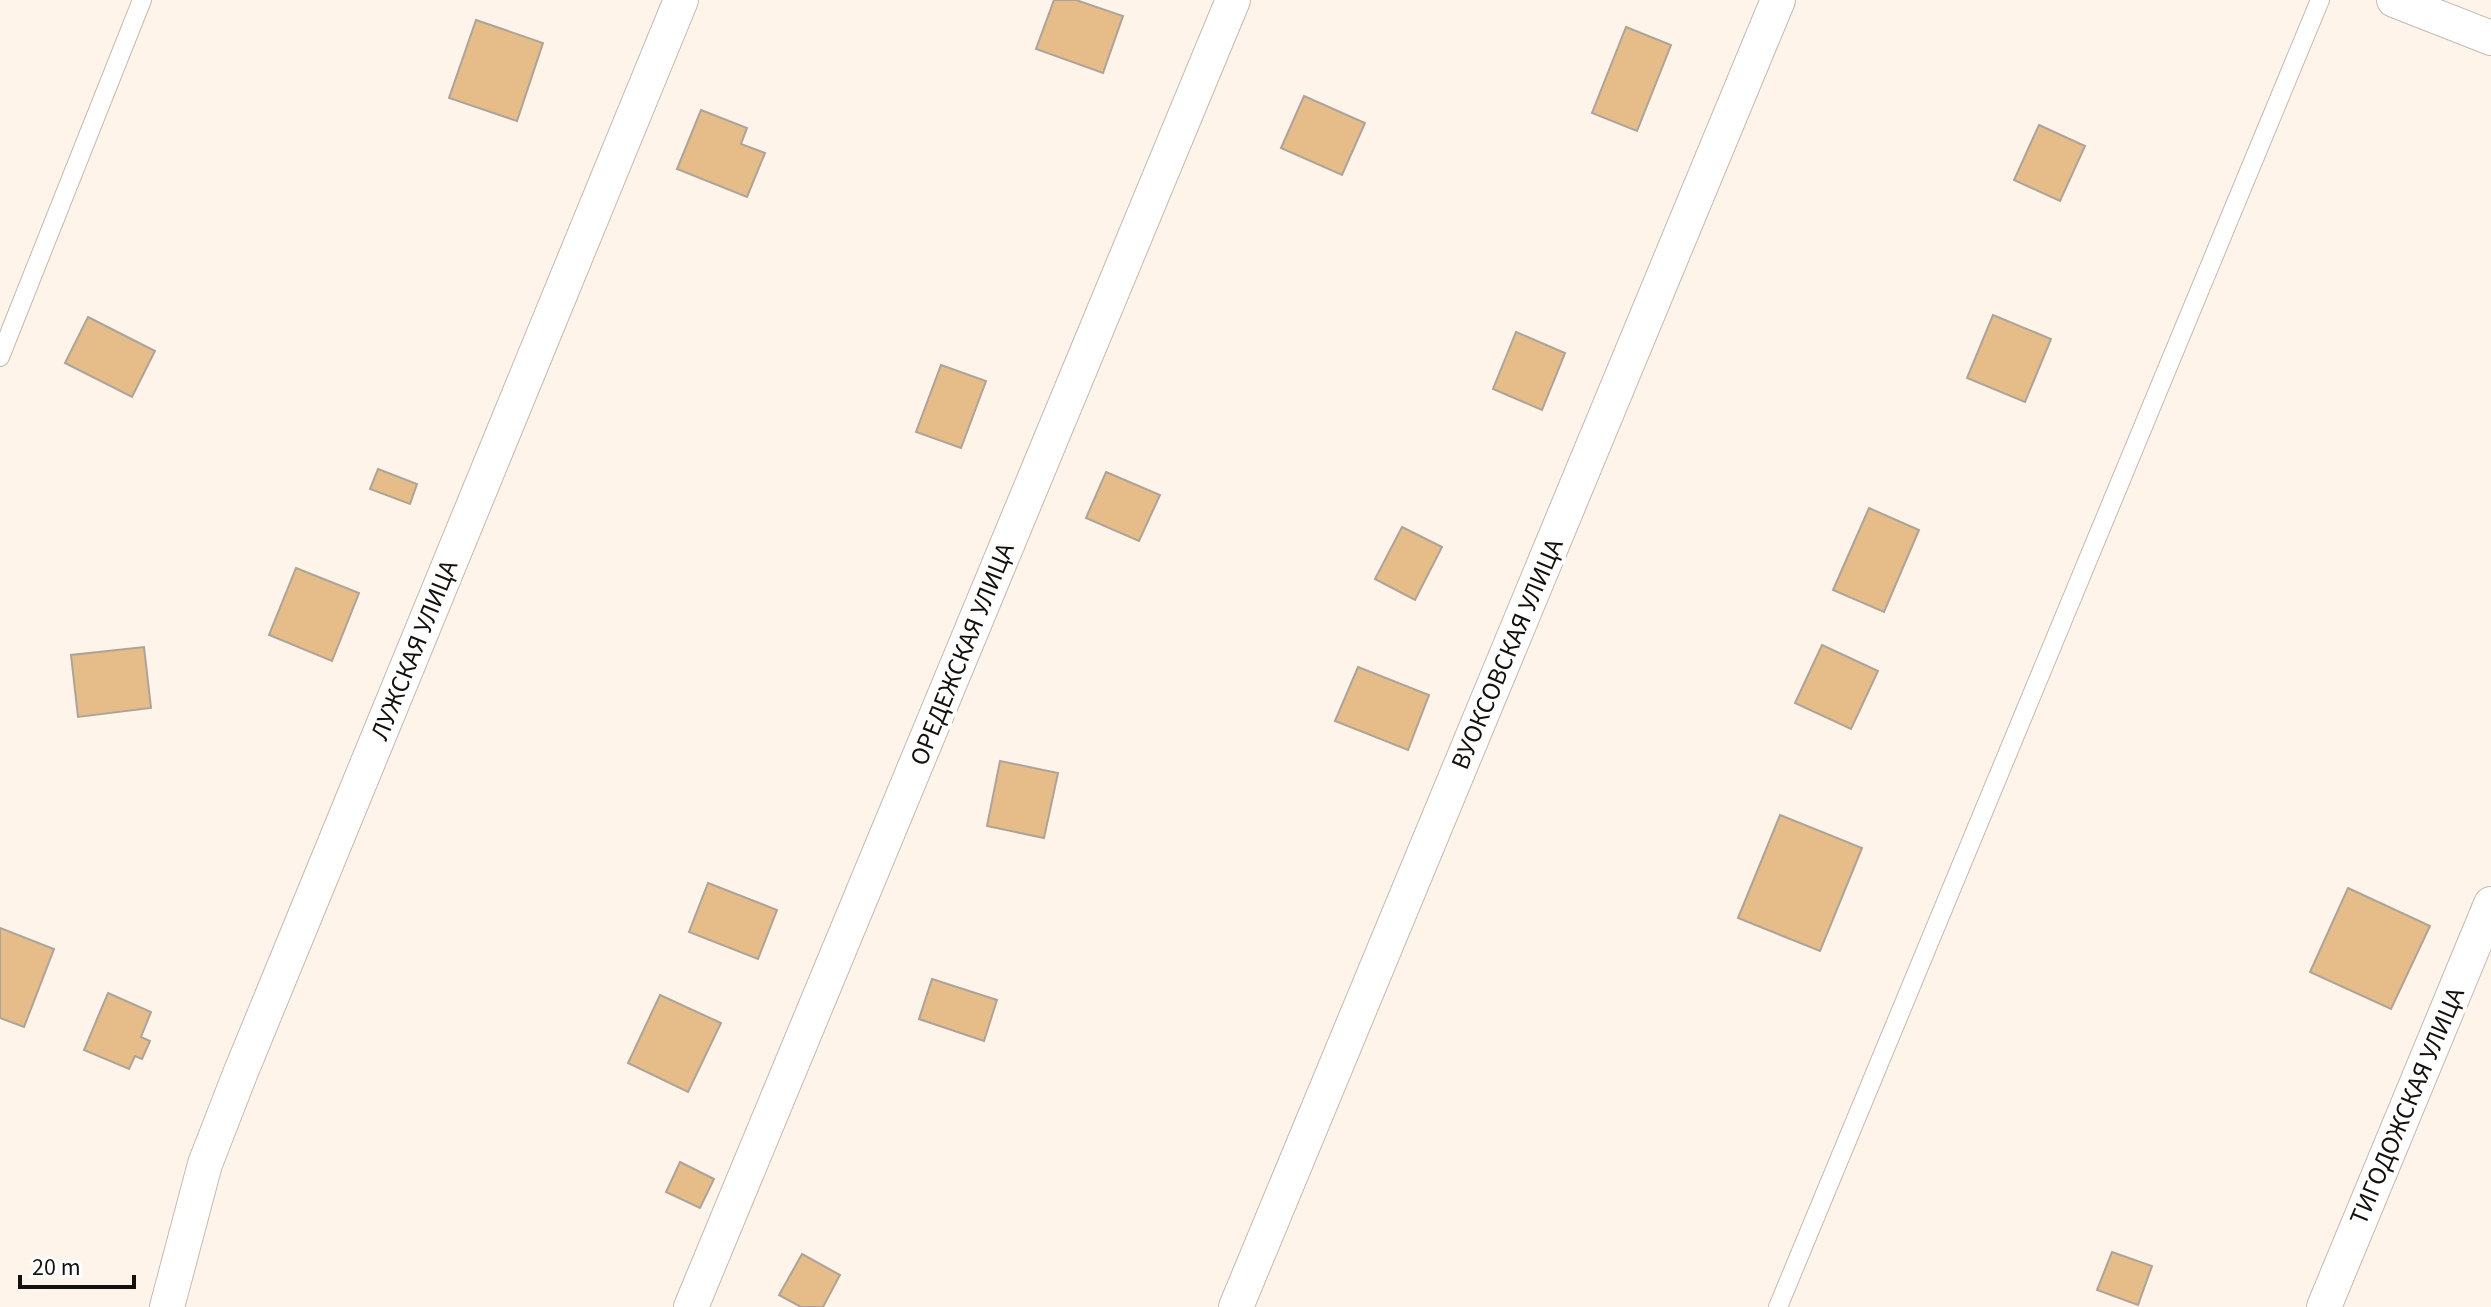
<svg xmlns="http://www.w3.org/2000/svg" width="2491" height="1307" viewBox="0 0 2491 1307" font-family="'Source Sans 3',sans-serif">
	<rect width="100%" height="100%" fill="#fff4e9"/>
	<!-- building -->
	<g fill="#e6bd88" stroke="#ada499" stroke-width="2">
		<path d="M1054,0h22l47,16 -20,57 -67,-24z"/>
		<path d="M476,20l67,23 -26,78 -68,-23z"/>
		<path d="M1626,27l45,18 -34,86 -45,-18z"/>
		<path d="M1304,96l61,27 -23,52 -61,-27z"/>
		<path d="M701,110l46,18 -6,16 24,9 -18,44 -70,-28z"/>
		<path d="M2039,125l46,21 -25,55 -46,-21z"/>
		<path d="M1993,315l58,24 -26,63 -58,-24z"/>
		<path d="M88,317l67,34 -23,46 -67,-34z"/>
		<path d="M1516,332l49,21 -23,57 -49,-21z"/>
		<path d="M941,365l45,16 -25,67 -45,-16z"/>
		<path d="M378,469l39,15 -7,20 -40,-15z"/>
		<path d="M1106,472l54,23 -21,46 -53,-23z"/>
		<path d="M1869,508l50,22 -35,82 -51,-22z"/>
		<path d="M1402,527l40,20 -27,53 -40,-21z"/>
		<path d="M296,568l63,25 -27,68 -63,-26z"/>
		<path d="M1822,645l56,26 -27,58 -56,-26z"/>
		<path d="M144,647l7,61 -73,9 -7,-62z"/>
		<path d="M1358,667l71,28 -21,55 -73,-29z"/>
		<path d="M1000,761l58,12 -14,65 -57,-12z"/>
		<path d="M1780,815l82,33 -42,103 -82,-33z"/>
		<path d="M708,883l69,27 -19,49 -69,-27z"/>
		<path d="M2348,888l82,38 -39,83 -81,-37z"/>
		<path d="M0,928l54,21 -30,78 -24,-9z"/>
		<path d="M932,979l65,21 -13,41 -65,-22z"/>
		<path d="M108,993l43,19 -10,25 9,4 -8,18 -7,-3 -6,13 -45,-19z"/>
		<path d="M660,995l61,28 -33,69 -60,-29z"/>
		<path d="M680,1162l34,17 -14,29 -34,-16z"/>
		<path d="M2112,1252l40,14 -14,39 -41,-15z"/>
		<path d="M802,1254l38,21 -17,32h-22l-22,-12z"/>
	</g>
	<g fill="none" stroke-linecap="round" stroke-linejoin="round">
		<defs>
			<g id="service">
				<path d="M0,357l142,-357"/>
				<path d="M1778,1307l542,-1307"/>
			</g>
			<g id="minor">
				<path d="M2394,0l97,38"/>
				<path d="M167,1307l38,-143 35,-90 441,-1074"/>
				<path d="M691,1307l542,-1307"/>
				<path d="M1236,1307l542,-1307"/>
				<path d="M2324,1307l167,-403"/>
			</g>
		</defs>
		<!-- service casing -->
		<use href="#service" stroke="#c4b9af" stroke-width="20"/>
		<!-- minor casing -->
		<use href="#minor" stroke="#c4b9af" stroke-width="36"/>
		<!-- service -->
		<use href="#service" stroke="#fff" stroke-width="18"/>
		<!-- minor -->
		<use href="#minor" stroke="#fff" stroke-width="34"/>
	</g>
	<g text-anchor="middle" dominant-baseline="central" stroke-width="8" stroke-linejoin="round" paint-order="stroke">
		<!-- street labels -->
		<g font-size="26" fill="#14100d" stroke="#fff">
			<text transform="translate(414 650) rotate(-68)">ЛУЖСКАЯ УЛИЦА</text>
			<text transform="translate(962 654) rotate(-68)">ОРЕДЕЖСКАЯ УЛИЦА</text>
			<text transform="translate(1507 654) rotate(-67)">ВУОКСОВСКАЯ УЛИЦА</text>
			<text transform="translate(2407 1106) rotate(-67)">ТИГОДОЖСКАЯ УЛИЦА</text>
		</g>
	</g>
	<!-- scale -->
	<path d="M20 1275v12h114v-12" fill="none" stroke="#14100d" stroke-width="4"/>
	<text x="32" y="1275" font-size="24" fill="#14100d" stroke="#ffffff" stroke-width="6" paint-order="stroke">20 m</text>
</svg>
